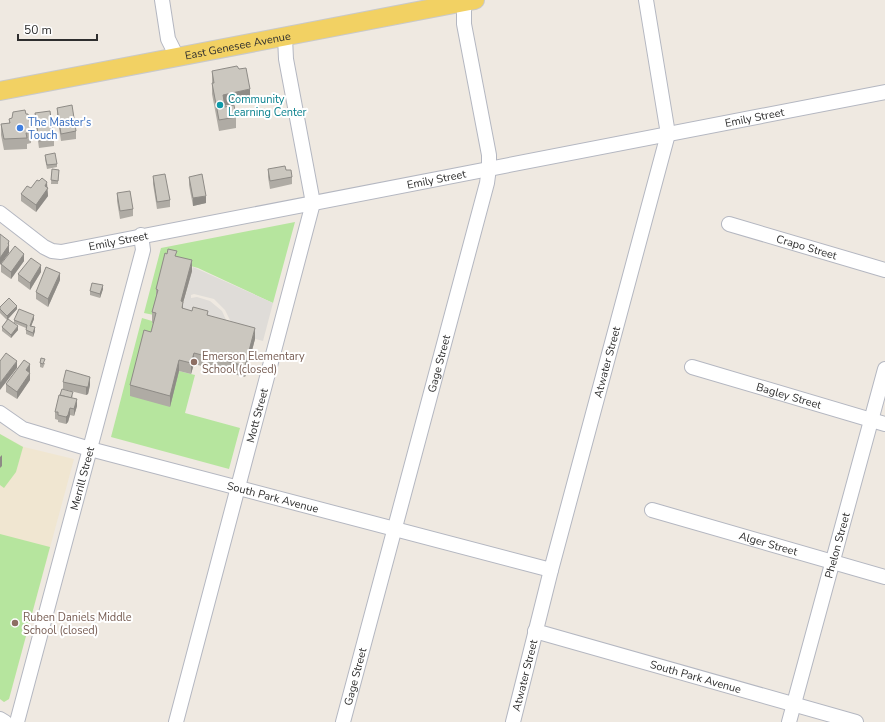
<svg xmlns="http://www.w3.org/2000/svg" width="885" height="722" viewBox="0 0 885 722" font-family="'Nunito Sans',sans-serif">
	<rect width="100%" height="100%" fill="#efe9e1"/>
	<!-- education -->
	<path fill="#f0e6d1" d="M0,434l24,13 50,12 -65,240 -5,3 -4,-3z"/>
	<!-- green -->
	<g fill="#b6e59e">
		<path d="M295,222l-22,81 -75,-35 -29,-8 -15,55 -10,-2 17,-65z"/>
		<path d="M142,318l10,3 4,3 23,47 16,4 -10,38 55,15 -11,41 -118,-32z"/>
		<path d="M0,434l23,13 -7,25 -12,16 -4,-3z"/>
		<path d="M0,534l50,13 -41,152 -5,3 -4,-3z"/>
	</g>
	<!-- plaza -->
	<path fill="#dfdcd8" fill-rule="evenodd" d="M193,267l80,36 -10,38 -56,-15 -26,-14zM194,294l20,5 11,11 6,12h-4l-5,-11 -12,-10 -13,-4 -6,1v-3z"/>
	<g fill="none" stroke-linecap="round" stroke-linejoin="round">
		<defs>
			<g id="minor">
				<path d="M162,0l6,39 9,18"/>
				<path id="s1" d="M0,213l44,34 8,4 9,1 824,-160"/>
				<path id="s2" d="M729,224l156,46"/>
				<path id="s3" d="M692,367l193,57"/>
				<path id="s4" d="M0,413l23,16 67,20 461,121"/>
				<path id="s5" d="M652,510l233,67"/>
				<path id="s6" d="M535,631l321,91"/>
				<path d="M0,719l5,3"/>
				<path id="s7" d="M17,722l126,-472 -2,-15"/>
				<path id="s8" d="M176,722l137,-519 -27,-144 -1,-22"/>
				<path id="s9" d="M343,722l144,-539 2,-15v-13l-25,-131v-22"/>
				<path id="s10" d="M513,722l38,-152 117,-436 -22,-134"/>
				<path id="s11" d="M789,722l96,-353"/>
			</g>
			<g id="major">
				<path id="s12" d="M0,91l475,-91"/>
			</g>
		</defs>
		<!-- minor casing -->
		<use href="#minor" stroke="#b4b7c1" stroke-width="16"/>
		<!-- major casing -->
		<use href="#major" stroke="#c9c9c9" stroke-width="20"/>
		<!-- minor -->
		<use href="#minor" stroke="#fff" stroke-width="14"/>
		<!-- major -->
		<use href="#major" stroke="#f2d163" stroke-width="18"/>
	</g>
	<!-- wall -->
	<g fill="#afaba4">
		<path d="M212,71l38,29 -26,6 1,1 11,10v11l-17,3 -7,-37z"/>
		<path d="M57,108l19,23v8l-15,2 -4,-26z"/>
		<path d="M35,113l19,26v7l-15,2 -4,-28z"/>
		<path d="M26,114l5,18v11l-4,1v5l-23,1 -3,-15v-11l8,-1v-4z"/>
		<path d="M45,155l12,9v3l-10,2 -2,-10z"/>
		<path d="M52,169l7,1 -1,14h-7z"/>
		<path d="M268,169l18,1 6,7v7l-22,5 -2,-12z"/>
		<path d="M153,176l17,24v7l-13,2 -4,-25z"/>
		<path d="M189,177l17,26 -13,3 -4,-21z"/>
		<path d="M47,188l1,8 -12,16 -15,-11v-7z"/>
		<path d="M117,193l16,16v7l-13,3 -3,-18z"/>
		<path d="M177,256l15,15 -9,32v6l25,6 47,24 -10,38 -51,-13 -3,10 -12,-3 -9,36 -40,-11v-11l21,-53 2,-9h-1v-11l4,-15v-8z"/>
		<path d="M24,261l-13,18 -10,-7v-8z"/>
		<path d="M41,272l-11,18 -12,-9v-7z"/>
		<path d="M60,280l-12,27 -12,-8v-7z"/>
		<path d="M103,289l-3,9 -10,-3v-4z"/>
		<path d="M0,307l17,2 -9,10 10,11 -7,8 -9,-7v-4l5,-7 -7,-7z"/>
		<path d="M34,319l-3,7 4,5 -2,6 -7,-3v-6l-12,-5v-3z"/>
		<path d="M40,363h5l-2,5 -3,-1z"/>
		<path d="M30,372v8l-13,19 -11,-7v-8z"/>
		<path d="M63,382l27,3 -2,9 -2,1 -23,-6z"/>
		<path d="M73,395l-1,3 5,8 -3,10 -4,-1 -2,7 -2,2 -8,-2v-2l-3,-1v-7z"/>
	</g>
	<!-- shaded-wall -->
	<g fill="#8e8b86">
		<path d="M250,89v11l-27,6v-11z"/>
		<path d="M47,182l1,14 -12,16v-7l9,-19z"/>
		<path d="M206,196v7l-13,3v-8z"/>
		<path d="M9,241v12l-9,12v-7z"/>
		<path d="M24,254v7l-13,18v-7z"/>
		<path d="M192,260v11l-9,32v10l-1,6 -1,-18z"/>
		<path d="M41,265v7l-11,18v-7z"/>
		<path d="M60,273v7l-12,27v-8z"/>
		<path d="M103,285v4l-3,9v-4z"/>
		<path d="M17,306v3l-10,11v-4z"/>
		<path d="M34,315v4l-4,10v-3z"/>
		<path d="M18,326v4l-7,8v-3z"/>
		<path d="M35,327v4l-2,6v-4z"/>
		<path d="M255,328v11l-10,38v-11z"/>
		<path d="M194,353v11l-3,10v-11z"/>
		<path d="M179,360v11l-9,36v-11z"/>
		<path d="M17,361v7l-17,22v-7z"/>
		<path d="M30,364v8l-4,5v-7z"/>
		<path d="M30,373v7l-13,19v-7z"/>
		<path d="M90,377v8l-2,9 -2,1v-8z"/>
		<path d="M77,399v7l-3,10v-7z"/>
		<path d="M70,408v7l-2,7 -2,2v-7z"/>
		<path d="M2,455v11l-2,2v-11z"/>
	</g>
	<!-- building -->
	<g fill="#cbc7bf" stroke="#8e8b86">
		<path d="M237,66l2,3 7,-1 4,21 -27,6 2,12 9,-2 2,12 -17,3 -7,-37h2l-2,-12z"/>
		<path d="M72,105l4,26 -15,3 -4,-26z"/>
		<path d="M25,110l1,4h2l3,18 -5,1 1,5 -23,1 -3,-15 9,-1 -1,-4 3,-1 1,-6z"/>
		<path d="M50,111l4,28 -15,2 -4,-28z"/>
		<path d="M55,153l2,11 -10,1 -2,-10z"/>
		<path d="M285,166l1,4h5l1,7 -22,4 -2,-12z"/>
		<path d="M52,169l7,1 -1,11 -7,-1z"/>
		<path d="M165,174l5,26 -13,2 -4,-26z"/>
		<path d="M202,174l4,22 -13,2 -4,-21z"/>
		<path d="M42,178l5,4 -2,4 3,2 -12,17 -15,-11 6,-8 4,2 6,-8 2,1z"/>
		<path d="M130,191l3,18 -13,2 -3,-18z"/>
		<path d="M0,234l9,7 -1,3 1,1 -9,13z"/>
		<path d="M15,246l9,8 -13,18 -10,-8z"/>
		<path d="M168,249l9,2 -2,5 17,4 -11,41 2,1 -1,6 10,3 1,-4 15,4 -1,4 48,13 -10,38 -51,-13 -3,10 -12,-3 -9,36 -40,-11 14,-55 7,2 5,-19 -4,-1 6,-22 -2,-1 9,-36 2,1z"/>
		<path d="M31,258l10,7 -11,18 -12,-9z"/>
		<path d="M46,267l14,6 -12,26 -12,-7z"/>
		<path d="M92,283l11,2 -3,9 -10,-3z"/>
		<path d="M9,298l8,8 -10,10 -7,-7v-2z"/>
		<path d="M19,309l15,6 -4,11 5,1 -2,6 -7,-3 1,-5 -13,-5z"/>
		<path d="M8,319l10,7 -7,9 -9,-8z"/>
		<path d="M6,353l11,8 -17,22v-22z"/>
		<path d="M41,358l4,1 -2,5 -3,-1z"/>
		<path d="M24,360l6,4 -4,6 4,3 -13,19 -11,-8z"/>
		<path d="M66,370l24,7 -2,10h-2l-23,-5z"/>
		<path d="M62,389l11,3 -2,6 -11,-3z"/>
		<path d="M59,395l18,4 -3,10 -4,-1 -2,7 -2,2 -8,-2v-3h-3z"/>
	</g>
	<!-- markers -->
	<circle fill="#0f9aa8" stroke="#fff" stroke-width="1.5" cx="220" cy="105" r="4"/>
	<circle fill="#3f7fe0" stroke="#fff" stroke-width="1.5" cx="20" cy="128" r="4"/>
	<g fill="#8d6e63" stroke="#fff" stroke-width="1.5">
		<circle cx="194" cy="362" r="4"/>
		<circle cx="15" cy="623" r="4"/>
	</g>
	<g text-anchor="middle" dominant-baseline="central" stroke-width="4" stroke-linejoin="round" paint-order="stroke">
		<!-- street labels -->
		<g font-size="11" fill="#2e2e2e" stroke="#fff">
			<text stroke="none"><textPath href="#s12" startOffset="242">East Genesee Avenue</textPath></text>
			<text stroke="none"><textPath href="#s1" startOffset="780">Emily Street</textPath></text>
			<text stroke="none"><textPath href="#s1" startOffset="456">Emily Street</textPath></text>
			<text stroke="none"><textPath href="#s1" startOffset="132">Emily Street</textPath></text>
			<text stroke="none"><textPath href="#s2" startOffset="81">Crapo Street</textPath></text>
			<text stroke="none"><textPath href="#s10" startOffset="372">Atwater Street</textPath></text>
			<text stroke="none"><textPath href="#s9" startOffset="371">Gage Street</textPath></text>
			<text stroke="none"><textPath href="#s3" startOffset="101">Bagley Street</textPath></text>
			<text stroke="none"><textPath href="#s8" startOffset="317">Mott Street</textPath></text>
			<text stroke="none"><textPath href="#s7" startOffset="252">Merrill Street</textPath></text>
			<text stroke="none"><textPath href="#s4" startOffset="287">South Park Avenue</textPath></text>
			<text stroke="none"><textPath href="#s5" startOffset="121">Alger Street</textPath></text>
			<text stroke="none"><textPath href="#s11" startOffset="183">Phelon Street</textPath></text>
			<text stroke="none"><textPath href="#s10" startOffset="48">Atwater Street</textPath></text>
			<text stroke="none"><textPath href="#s6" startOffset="167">South Park Avenue</textPath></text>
			<text stroke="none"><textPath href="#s9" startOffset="47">Gage Street</textPath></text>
		</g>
		<!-- culture labels -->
		<g font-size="11" fill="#0d838f" stroke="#fff" text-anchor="start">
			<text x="228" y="99">Community<tspan x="228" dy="13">Learning Center</tspan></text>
		</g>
		<!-- shop labels -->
		<g font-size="11" fill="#366cbe" stroke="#fff" text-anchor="start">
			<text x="28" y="122">The Master's<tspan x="28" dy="13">Touch</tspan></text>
		</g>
		<!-- education labels -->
		<g font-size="11" fill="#785e54" stroke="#fff" text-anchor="start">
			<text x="202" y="356">Emerson Elementary<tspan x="202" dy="13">School (closed)</tspan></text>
			<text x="23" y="617">Ruben Daniels Middle<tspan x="23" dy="13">School (closed)</tspan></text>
		</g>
	</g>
	<!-- scale -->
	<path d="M18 34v6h79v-6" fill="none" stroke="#2e2e2e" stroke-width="2"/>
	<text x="24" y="34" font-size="12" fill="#2e2e2e" stroke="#ffffff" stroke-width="3" paint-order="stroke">50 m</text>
</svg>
